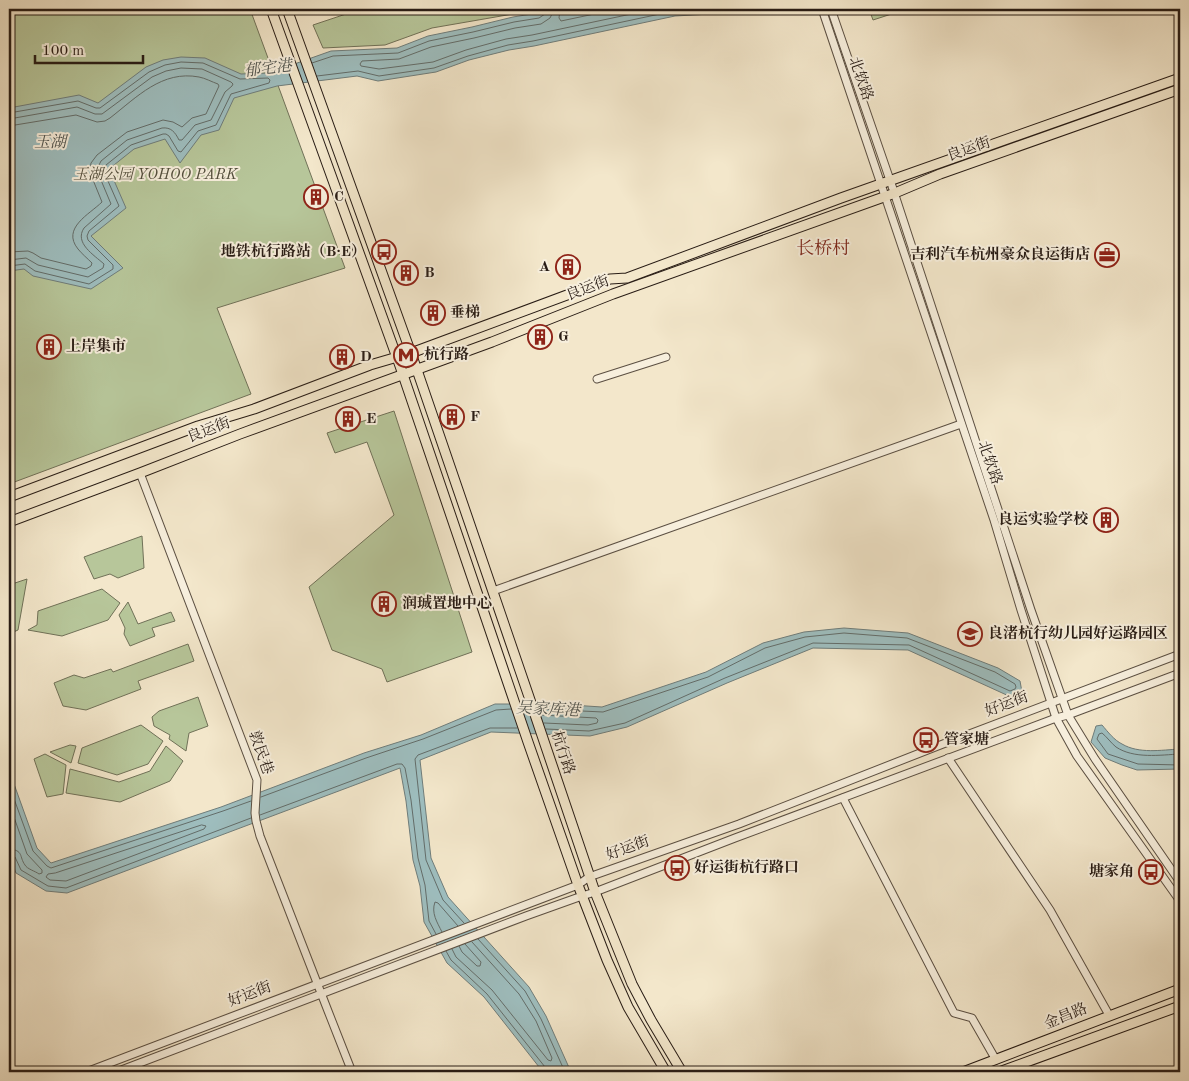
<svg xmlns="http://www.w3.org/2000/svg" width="1189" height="1081" viewBox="0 0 1189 1081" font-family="'Old Standard TT','Noto Serif SC',serif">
	<rect width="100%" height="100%" fill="#f3e7cb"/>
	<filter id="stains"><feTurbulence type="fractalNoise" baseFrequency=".004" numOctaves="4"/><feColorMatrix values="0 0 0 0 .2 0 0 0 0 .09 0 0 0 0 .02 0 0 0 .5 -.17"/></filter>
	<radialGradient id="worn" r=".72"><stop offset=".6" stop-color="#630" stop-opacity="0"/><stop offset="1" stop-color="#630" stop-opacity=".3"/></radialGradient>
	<!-- green -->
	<g fill="#b7c69a" stroke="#707158">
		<path d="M9,9h241l95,259 -128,40 34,86 -242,90z"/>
		<path d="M361,9l14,4 16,-4h147l-2,1 -104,18 -47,17 -62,3 -10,-23z"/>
		<path d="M867,9h40l-34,11 -4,-11z"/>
		<path d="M394,411l78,241 -85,30 -5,-13 -50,-19 -23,-63 85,-72 -27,-73 -32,11 -8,-20z"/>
		<path d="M142,536l2,32 -26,10 -8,-4 -16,5 -10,-22z"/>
		<path d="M27,579l-9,51 -9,4v-49z"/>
		<path d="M102,589l18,14 -12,17 -46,16 -34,-6 9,-5 1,-14z"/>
		<path d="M128,602l10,22 33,-12 4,9 -23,7 3,8 -25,10 -6,-12 1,-6 -6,-13z"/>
		<path d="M188,644l6,17 -56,20 3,8 -55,21 -23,-4 -9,-23 20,-8 10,3 27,-9 2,3z"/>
		<path d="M198,697l10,29 -19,7 -3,18 -17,-12 1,-4 -16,-9 -2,-9 7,-6z"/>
		<path d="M141,725l22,16 -15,23 -31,11 -39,-12 4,-15z"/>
		<path d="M70,745l6,1 -5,17 -21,-11z"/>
		<path d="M166,746l17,15 -13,20 -50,21 -54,-9 4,-24 49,13 31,-11z"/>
		<path d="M45,754l21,11 -3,29 -16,3 -13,-38z"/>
	</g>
	<!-- water -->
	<g fill="#9ebebf" stroke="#6f7d7b">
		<path d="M544,9h193l-26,5 -36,2 -141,30 -25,4 -40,10 -33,12 -58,9 -21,-5 -80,10 -43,12 -15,32 -18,5 -21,28 -15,-24 -31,10 -25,20 17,39 -35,28 32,32 -32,21 -58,-13 -9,-7 -15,2v-163l70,-13 19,8 48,-36 17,-7 18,-3 24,1 36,16 28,-1 62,-22 66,-3 31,-12 44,-9 41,-10 25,-4z"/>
		<path d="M844,628l64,5 90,35 22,13 2,11 -11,5 -103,-47 -95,-2 -86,35 -100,44 -37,9 -99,-4 -71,28 11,98 17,39 81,90 17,29 25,56h-28l-59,-75 -37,-34 -23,-41 -4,-36 -7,-26 -7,-59 -6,-33 -333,125 -21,-2 -30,-18 -7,-19v-84l28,78 14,15 170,-56 143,-54 57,-18 74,-31h61l46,3 104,-35 57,-29 41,-11z"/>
		<path d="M1102,725c6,7 12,15 20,19 17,10 39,6 58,5v20l-43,1 -15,-5 -17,-7 -14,-16 5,-16z"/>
	</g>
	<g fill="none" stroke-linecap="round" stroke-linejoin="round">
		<!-- shore -->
		<g stroke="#636d6a" stroke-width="1">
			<path d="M553,9l-1,5 -2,4 -9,6 -26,4 -41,10 -43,9 -32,12 -37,2 -2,3 1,2 18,3 54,-7 33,-12 40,-11 26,-4 123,-26"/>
			<path d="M560,9l-1,9 2,3 57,-12"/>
			<path d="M312,63l21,-7 65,-3 31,-12 44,-9 41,-10 25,-4 6,-4 1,-5"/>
			<path d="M317,76l41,-5 21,5 55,-8 34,-12 40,-11 25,-4 141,-30 34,-2"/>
			<path d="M9,113l69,-12 18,7h4l49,-36 16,-7 16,-3 22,1 37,16 28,-1 2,2 -1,3 -38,11 -15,31 -18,6 -17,21 -3,-1 -9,-15 -3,-2h-3l-32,11 -25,20 -2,3v4l15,34 -30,25 -2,5 1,4 25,25v4l-24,15 -54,-13 -10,-7 -16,2"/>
			<path d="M9,119l68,-12 18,7h7l50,-37 14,-6 15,-3 21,1 29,13 2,2 -1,2 -7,6 -14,28 -16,5 -13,15h-3c-4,-8 -8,-13 -17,-12l-35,12 -26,21 -3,6v6l13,31 -27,24c-10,15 10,27 20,36l-1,4 -15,9 -50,-12 -12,-7 -17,2"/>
			<path d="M9,126l67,-11 21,7 8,-1 5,-3c27,-21 52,-48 89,-41 6,1 13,5 19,7l1,2 -13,28 -14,4 -10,9 -9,-5 -10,-2 -36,12 -30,23 -6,8 -1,6 1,6 11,27c-12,12 -41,26 -24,47 4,5 9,9 14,14l-1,3 -5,3 -45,-11 -8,-5 -5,-2 -19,1"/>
			<path d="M539,709l64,3 105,-35 57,-29 40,-11 39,-4 63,5 88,34 20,12 1,3 -1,2 -5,2 -101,-46 -96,-2 -88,35 -100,45 -36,8 -43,-2"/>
			<path d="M541,715l55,3 2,2 -1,3 -9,2 -44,-2"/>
			<path d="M1180,754c-20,1 -46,5 -64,-7 -5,-4 -9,-10 -14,-14l-3,1 -2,5 11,15 30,10 42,1"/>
			<path d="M9,785l24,66 14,15 4,2 172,-57 28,-10"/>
			<path d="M261,797l105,-39 57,-19 73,-29 15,-1"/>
			<path d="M9,803l18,51 15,16v3l-3,1c-4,-3 -12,-5 -14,-9 -6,-8 -1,-15 -16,-16"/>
			<path d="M260,815l137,-51h5l3,4 6,32 7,58 7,27 4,36 7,13"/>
			<path d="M202,825l4,1 -2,3 -138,52 -16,-1 -4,-3 2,-3 7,-1z"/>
			<path d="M9,855h3l3,2 6,13 27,16 18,2 185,-70"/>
			<path d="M464,923l-21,-23 -17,-40 -11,-101 3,-4 72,-27h27"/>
			<path d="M442,932c-5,-10 -11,-19 -7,-30l3,1 20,23"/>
			<path d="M478,939l47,52 16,28 24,53"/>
			<path d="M459,946l3,6 15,14h3l1,-4 -16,-18"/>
			<path d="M452,949l4,8 36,33 56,70 3,1 1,-3 -16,-37 -17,-27 -47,-52"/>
			<path d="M446,951l5,9 36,34 58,73 1,5"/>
		</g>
		<defs>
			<g id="minor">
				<path d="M822,9l172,511 27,90 35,108 21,38 103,145"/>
				<path d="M831,9l60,174 140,427 37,105 27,44 85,123"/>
				<path d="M597,379l69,-22"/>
				<path d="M140,473l117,307 -2,33 1,8 4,15 68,175 24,61"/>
				<path d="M493,591l468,-167"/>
				<path d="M948,758l102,152 59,105"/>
				<path d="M843,798l111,215 18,5 24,42"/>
				<path d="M86,1072l492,-187 11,-8 150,-53 204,-80 237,-90"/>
				<path d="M116,1072l410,-156 56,-20 13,-4 140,-54 321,-120 12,-3 112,-42"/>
			</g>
			<g id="major">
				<path d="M271,9l129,357 128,376 50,143 29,75 21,47 38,65"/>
				<path d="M287,9l130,361 111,324 67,198 37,92 19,36 31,52"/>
				<path d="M9,497l189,-71 56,-17 116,-44 41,-12 199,-74 17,-1 214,-80 339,-120"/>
				<path d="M9,522l131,-49 100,-39 252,-92 121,-48 282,-101 45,-19 240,-85"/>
				<path d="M963,1072l217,-83"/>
				<path d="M999,1072l181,-66"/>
			</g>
		</defs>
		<!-- minor casing -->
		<use href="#minor" stroke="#5b4f42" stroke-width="9"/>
		<!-- major casing -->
		<use href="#major" stroke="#281c15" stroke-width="11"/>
		<!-- minor -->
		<use href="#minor" stroke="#f7efdd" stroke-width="7"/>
		<!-- major -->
		<use href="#major" stroke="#f3e7cb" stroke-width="9"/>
	</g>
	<!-- icons -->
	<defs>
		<symbol id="building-ring" viewBox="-11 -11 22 22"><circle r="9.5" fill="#f7efdd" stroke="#8f2418" stroke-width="1.5"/><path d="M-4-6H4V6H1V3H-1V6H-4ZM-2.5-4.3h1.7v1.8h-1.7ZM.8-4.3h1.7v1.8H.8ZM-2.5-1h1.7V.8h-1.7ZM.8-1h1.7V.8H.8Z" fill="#8f2418"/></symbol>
		<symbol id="bus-ring" viewBox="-11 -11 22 22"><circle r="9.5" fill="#f7efdd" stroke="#8f2418" stroke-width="1.5"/><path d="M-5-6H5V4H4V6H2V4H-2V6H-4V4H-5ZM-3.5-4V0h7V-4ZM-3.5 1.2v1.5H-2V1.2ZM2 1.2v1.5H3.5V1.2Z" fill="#8f2418"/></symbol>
		<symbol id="office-ring" viewBox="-11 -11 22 22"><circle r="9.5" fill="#f7efdd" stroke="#8f2418" stroke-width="1.5"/><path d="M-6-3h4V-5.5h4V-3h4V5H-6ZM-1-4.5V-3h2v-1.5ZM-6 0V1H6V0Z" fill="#8f2418"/></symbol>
		<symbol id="metro-ring" viewBox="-11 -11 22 22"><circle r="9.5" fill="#f7efdd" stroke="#8f2418" stroke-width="1.5"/><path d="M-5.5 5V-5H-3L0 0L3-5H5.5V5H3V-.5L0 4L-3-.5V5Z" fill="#8f2418"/></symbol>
		<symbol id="school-ring" viewBox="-11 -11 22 22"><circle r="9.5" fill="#f7efdd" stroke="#8f2418" stroke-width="1.5"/><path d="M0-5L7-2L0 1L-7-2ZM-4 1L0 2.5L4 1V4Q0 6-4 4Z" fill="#8f2418"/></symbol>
	</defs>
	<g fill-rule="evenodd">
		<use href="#building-ring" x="302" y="183" width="28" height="28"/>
		<use href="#bus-ring" x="370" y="238" width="28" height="28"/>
		<use href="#office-ring" x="1093" y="241" width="28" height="28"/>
		<use href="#building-ring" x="554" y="253" width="28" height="28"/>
		<use href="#building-ring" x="392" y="259" width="28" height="28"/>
		<use href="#building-ring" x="419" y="299" width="28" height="28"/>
		<use href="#building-ring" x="526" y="323" width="28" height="28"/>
		<use href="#building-ring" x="35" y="333" width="28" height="28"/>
		<use href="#metro-ring" x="392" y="341" width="28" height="28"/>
		<use href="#building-ring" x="328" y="343" width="28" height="28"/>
		<use href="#building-ring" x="438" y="403" width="28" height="28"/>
		<use href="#building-ring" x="334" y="405" width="28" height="28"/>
		<use href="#building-ring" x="1092" y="506" width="28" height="28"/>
		<use href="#building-ring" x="370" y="590" width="28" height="28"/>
		<use href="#school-ring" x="956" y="620" width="28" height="28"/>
		<use href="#bus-ring" x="912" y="726" width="28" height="28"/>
		<use href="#bus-ring" x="663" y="854" width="28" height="28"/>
		<use href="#bus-ring" x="1137" y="858" width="28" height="28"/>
	</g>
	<g text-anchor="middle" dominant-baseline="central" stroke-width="4" stroke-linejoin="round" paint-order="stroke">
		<!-- street labels -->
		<g font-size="15" fill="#281c15" stroke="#f7efdd">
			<text transform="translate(860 79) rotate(71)">北软路</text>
			<text transform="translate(969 150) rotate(-19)">良运街</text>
			<text transform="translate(588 289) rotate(-21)">良运街</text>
			<text transform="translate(209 431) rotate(-21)">良运街</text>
			<text transform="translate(989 463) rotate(71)">北软路</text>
			<text transform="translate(1007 705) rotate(-21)">好运街</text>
			<text transform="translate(260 753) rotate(71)">敦民巷</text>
			<text transform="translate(562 753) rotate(72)">杭行路</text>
			<text transform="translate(628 849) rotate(-20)">好运街</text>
			<text transform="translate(250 995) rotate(-21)">好运街</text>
			<text transform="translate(1066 1017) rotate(-22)">金昌路</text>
		</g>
		<!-- park labels -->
		<g font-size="15" font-style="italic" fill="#534f3d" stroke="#f7efdd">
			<text x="155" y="175">玉湖公园 YOHOO PARK</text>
		</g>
		<!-- poi labels -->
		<g font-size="15" font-weight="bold" fill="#281c15" stroke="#f7efdd" text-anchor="start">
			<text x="334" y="197">C</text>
			<text x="366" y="252" text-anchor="end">地铁杭行路站（B·E）</text>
			<text x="1090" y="255" text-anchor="end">吉利汽车杭州豪众良运街店</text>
			<text x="550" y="267" text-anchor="end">A</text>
			<text x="424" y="273">B</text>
			<text x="450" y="313">垂梯</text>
			<text x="558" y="337">G</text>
			<text x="66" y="347">上岸集市</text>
			<text x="424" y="355">杭行路</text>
			<text x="360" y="357">D</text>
			<text x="470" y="417">F</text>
			<text x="366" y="419">E</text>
			<text x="1088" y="520" text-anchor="end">良运实验学校</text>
			<text x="402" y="604">润珹置地中心</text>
			<text x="988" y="634">良渚杭行幼儿园好运路园区</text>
			<text x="944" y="740">管家塘</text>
			<text x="694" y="868">好运街杭行路口</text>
			<text x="1134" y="872" text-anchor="end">塘家角</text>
		</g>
		<!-- water labels -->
		<g font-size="16" font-style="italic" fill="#515550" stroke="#f7efdd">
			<text transform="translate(268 69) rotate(-7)">郁宅港</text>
			<text x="50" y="143">玉湖</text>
			<text transform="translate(548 710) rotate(3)">吴家库港</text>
		</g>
		<!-- quarter labels -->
		<g font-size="18" fill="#7a1f14" stroke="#f7efdd">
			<text x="823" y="249">长桥村</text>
		</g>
	</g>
	<!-- margin -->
	<rect width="1189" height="1081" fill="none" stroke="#f3e7cb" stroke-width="30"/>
	<rect x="10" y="10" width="1169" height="1061" fill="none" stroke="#281c15" stroke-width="2.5"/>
	<rect x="15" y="15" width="1159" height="1051" fill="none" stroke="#281c15"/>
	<!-- scale -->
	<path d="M35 55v8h108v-8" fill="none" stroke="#281c15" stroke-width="2.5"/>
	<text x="42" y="55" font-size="15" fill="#281c15" stroke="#f7efdd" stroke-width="4" paint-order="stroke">100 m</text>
	<rect width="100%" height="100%" filter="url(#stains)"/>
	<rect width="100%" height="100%" fill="url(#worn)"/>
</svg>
